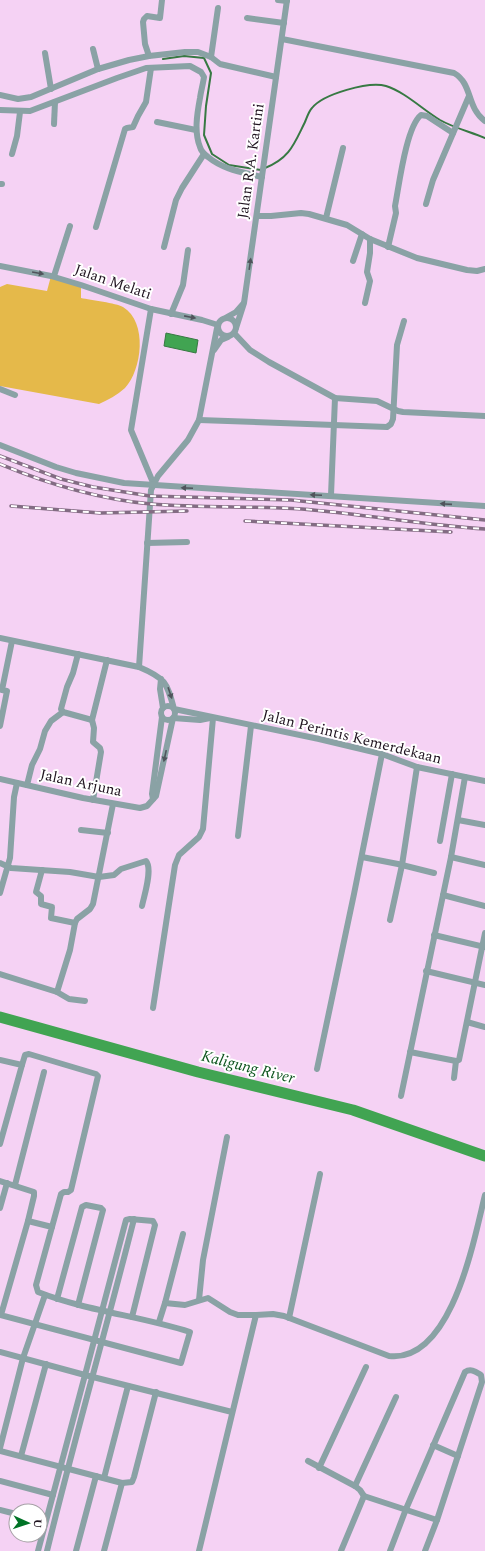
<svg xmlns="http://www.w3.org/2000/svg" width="485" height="1551" viewBox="0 0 485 1551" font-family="Spectral,serif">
	<rect width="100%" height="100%" fill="#f5d2f4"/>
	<!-- green -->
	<path fill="#e5b94a" d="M51,276l30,9v13c10,2 35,5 42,9 25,15 19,63 2,81 -8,7 -17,12 -26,16l-99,-18v-99l7,-3 40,7z"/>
	<!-- water -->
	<path fill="#41a452" stroke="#377943" d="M166,333l32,7 -2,13 -32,-7z"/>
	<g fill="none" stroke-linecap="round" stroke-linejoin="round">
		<!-- stream -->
		<g stroke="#377943" stroke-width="2">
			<path d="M163,59l21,-3 20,2 7,15 -5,33 -2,29 8,19 17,11 32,5"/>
			<path d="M265,168c25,-10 29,-24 40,-46 2,-5 4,-11 7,-14 11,-14 57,-27 74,-22 19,6 36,23 54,34 14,8 31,12 45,18"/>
		</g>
		<!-- river -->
		<path stroke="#41a452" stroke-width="11" d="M0,1017l198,55 155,38 132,46"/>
		<!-- minor -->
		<g stroke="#8aa2a5" stroke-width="6">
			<path d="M278,0l9,1"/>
			<path d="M247,18l37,5"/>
			<path d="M282,39l172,34c19,11 12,34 31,48"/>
			<path d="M93,49l5,20"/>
			<path d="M45,53l6,36"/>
			<path d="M149,56l-4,-12 -2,-22 1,-3 3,-3 13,2 2,-18"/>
			<path d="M211,57l7,-49"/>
			<path d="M0,95l18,4 13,-2 67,-28 31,-9 20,-4 36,-4h13l13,5 9,7 56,13"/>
			<path d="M0,110l30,1 87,-33 29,-10 44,-2 11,6 3,5c-1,7 -3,14 -4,21 -3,16 -6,34 0,49 1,4 4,7 8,10 16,13 34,15 54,20"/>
			<path d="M157,122l39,8"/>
			<path d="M54,124l1,-22"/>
			<path d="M12,154l5,-18 3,-24"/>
			<path d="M0,184h2"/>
			<path d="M426,204l7,-24 36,-84"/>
			<path d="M257,216h14l30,-3 8,1 38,11 23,14 47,19 50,12 10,1 8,-2"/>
			<path d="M326,218l17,-70"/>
			<path d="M96,227l29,-98 2,-1 6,-1 5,-11 8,-14 5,-34"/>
			<path d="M164,247l12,-47 6,-12 22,-34"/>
			<path d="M388,247l8,-34 -1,-7c4,-20 11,-79 26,-91l6,1 26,17"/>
			<path d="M353,261l9,-27"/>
			<path d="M0,266l51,10 30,9 70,24 51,11 16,5"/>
			<path d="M54,276l16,-50"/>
			<path d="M365,303l5,-22 -3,-9 3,-19v-14"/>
			<path d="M151,309l-20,121 23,55"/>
			<path d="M171,314l12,-29 5,-35"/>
			<path d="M227,317l9,-5 7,-8"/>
			<circle cx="227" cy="327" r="9"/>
			<path d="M217,328l-18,92 -11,20 -30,36 -7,14 -12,177c26,11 28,15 35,42l145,30 63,15 35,13 68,14"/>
			<path d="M236,328l8,-25 43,-303"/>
			<path d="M234,333l16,17 19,12 66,36 42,3 21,10 5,1 82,4"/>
			<path d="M214,350l7,-10 7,-3"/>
			<path d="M0,389l15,6"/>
			<path d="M199,420l188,7 4,-3 2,-5 4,-74 7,-24"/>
			<path d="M0,445l56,22 20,6 48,10 361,23"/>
			<path d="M331,495l4,-97"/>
			<path d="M147,543l40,-1"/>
			<path d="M0,638l139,29"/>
			<path d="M78,654l-5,19 -6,14 -6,22 2,3 29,8"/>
			<path d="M161,679l-1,10 3,19"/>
			<circle cx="168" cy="713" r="7"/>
			<path d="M0,726l7,-35 -5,-1 10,-49"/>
			<path d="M0,779l83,19 57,10 7,-2 9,-10 17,-78 27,2 10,-2"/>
			<path d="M27,785l5,-20 8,-16 5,-18 6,-10 12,-9"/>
			<path d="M153,799l-1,-5 10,-77"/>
			<path d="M93,800l8,-48 -1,-4 -7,-6 1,-14 -2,-8 15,-60"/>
			<path d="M458,820l27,5"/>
			<path d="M81,830l27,3"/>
			<path d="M238,836l13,-110"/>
			<path d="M440,841l12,-67"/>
			<path d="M362,857l36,7 36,9"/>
			<path d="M451,857l34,8"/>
			<path d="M0,863l11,5 59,4 29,5 15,-2 7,-6 25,-8c7,8 -2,35 -4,45"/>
			<path d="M42,870l-6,22 5,4v8l11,3 -1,11 24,5"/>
			<path d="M0,893l10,-35 4,-61 3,-14"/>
			<path d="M443,895l42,11"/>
			<path d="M390,920l12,-55 15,-98"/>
			<path d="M434,935l51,12"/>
			<path d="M426,971l59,14"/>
			<path d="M0,974l57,18 13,-42 5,-27 2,-4 13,-10 3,-5 20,-100"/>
			<path d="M57,992l12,7 16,2"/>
			<path d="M153,1008l22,-143 4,-10 20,-18 4,-8 10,-111"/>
			<path d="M467,1022l18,5"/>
			<path d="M410,1052l46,9 3,-1 26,-127"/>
			<path d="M0,1060l22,5 -22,79"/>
			<path d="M22,1065l3,-10 4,-1 67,20 2,2 -27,114 -3,2h-4l-3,2 -9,33"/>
			<path d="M317,1069l37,-175 28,-140"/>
			<path d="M454,1078l2,-17"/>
			<path d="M401,1096l50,-239 14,-80"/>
			<path d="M0,1181l34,11v4l-6,25"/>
			<path d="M15,1185l29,-113"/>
			<path d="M0,1208l7,-25"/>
			<path d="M57,1299l25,-92 4,-2 15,3 2,2 -25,95"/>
			<path d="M199,1300l4,-40 24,-123"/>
			<path d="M165,1303l18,-69"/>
			<path d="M0,1315l181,48 9,-31c-50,-16 -103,-21 -152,-40l-2,-7 16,-58 -24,-6 -27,94"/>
			<path d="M132,1317l23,-92 -2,-4 -23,-2 -4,1 -41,155 147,37"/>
			<path d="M289,1318l31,-144"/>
			<path d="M159,1322l6,-19 20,2 23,-7 22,14 8,3h18"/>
			<path d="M0,1352l85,23 -47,176"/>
			<path d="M433,1445l25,11"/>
			<path d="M0,1448l23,-90 22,-63"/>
			<path d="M0,1451l122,32 -18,68"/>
			<path d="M21,1456l25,-92"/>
			<path d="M308,1461l47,25 5,4 4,6"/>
			<path d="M319,1468l47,-101"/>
			<path d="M104,1478l24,-92"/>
			<path d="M0,1481l53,14"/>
			<path d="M122,1483l10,-1 2,-5 22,-85"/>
			<path d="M355,1486l41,-89"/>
			<path d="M0,1510l16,4"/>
			<path d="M47,1551c27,-111 59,-221 87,-332"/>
			<path d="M76,1551l20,-75"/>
			<path d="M199,1551l57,-236 17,-1 11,2 105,40c63,7 85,-117 96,-161"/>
			<path d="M341,1551l23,-55 73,24"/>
			<path d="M390,1551l16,-42 59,-137c6,-4 11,0 16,3l1,7 -45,138 -12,31"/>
		</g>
		<defs>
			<g id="rail">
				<path d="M0,456l61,23 32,8 57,9 141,4 194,20"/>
				<path d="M0,464c48,20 99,35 151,40 50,4 101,2 151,5 61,5 122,16 183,20"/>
				<path d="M11,506l89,7 87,-2"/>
				<path d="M245,521l206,11"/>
			</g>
		</defs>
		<!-- rail casing -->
		<use href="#rail" stroke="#836c83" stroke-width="3.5"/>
		<!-- rail -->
		<use href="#rail" stroke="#fff" stroke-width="2" stroke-dasharray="6" stroke-linecap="butt"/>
	</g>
	<!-- one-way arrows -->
	<defs><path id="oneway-solid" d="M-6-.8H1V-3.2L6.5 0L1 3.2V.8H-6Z"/></defs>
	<g fill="#50545c">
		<use href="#oneway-solid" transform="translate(250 264) rotate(-82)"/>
		<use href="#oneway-solid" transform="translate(38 273) rotate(10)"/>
		<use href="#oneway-solid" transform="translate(190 317) rotate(11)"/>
		<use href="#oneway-solid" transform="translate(187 488) rotate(-177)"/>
		<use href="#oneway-solid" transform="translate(316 495) rotate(-177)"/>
		<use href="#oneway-solid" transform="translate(446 504) rotate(-176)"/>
		<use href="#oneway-solid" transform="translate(170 693) rotate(71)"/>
		<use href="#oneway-solid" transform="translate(165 756) rotate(102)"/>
	</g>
	<g text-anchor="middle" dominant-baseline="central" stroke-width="4" stroke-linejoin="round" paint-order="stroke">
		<!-- street labels -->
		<g font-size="15" fill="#201420" stroke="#fff">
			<text transform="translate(251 161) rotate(-82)">Jalan R.A. Kartini</text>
			<text transform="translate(113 282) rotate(19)">Jalan Melati</text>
			<text transform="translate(352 737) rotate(14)">Jalan Perintis Kemerdekaan</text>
			<text transform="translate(81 783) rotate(12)">Jalan Arjuna</text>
		</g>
		<!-- water labels -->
		<g font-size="16" font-style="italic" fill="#0e551f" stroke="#fff">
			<text transform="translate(248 1067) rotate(14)">Kaligung River</text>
		</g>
	</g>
	<!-- north arrow -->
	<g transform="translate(28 1523) rotate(93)"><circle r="19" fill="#ffffff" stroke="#a6a1a6"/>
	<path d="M0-3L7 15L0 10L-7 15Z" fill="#007326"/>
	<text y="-6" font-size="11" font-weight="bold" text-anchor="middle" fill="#201420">U</text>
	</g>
</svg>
